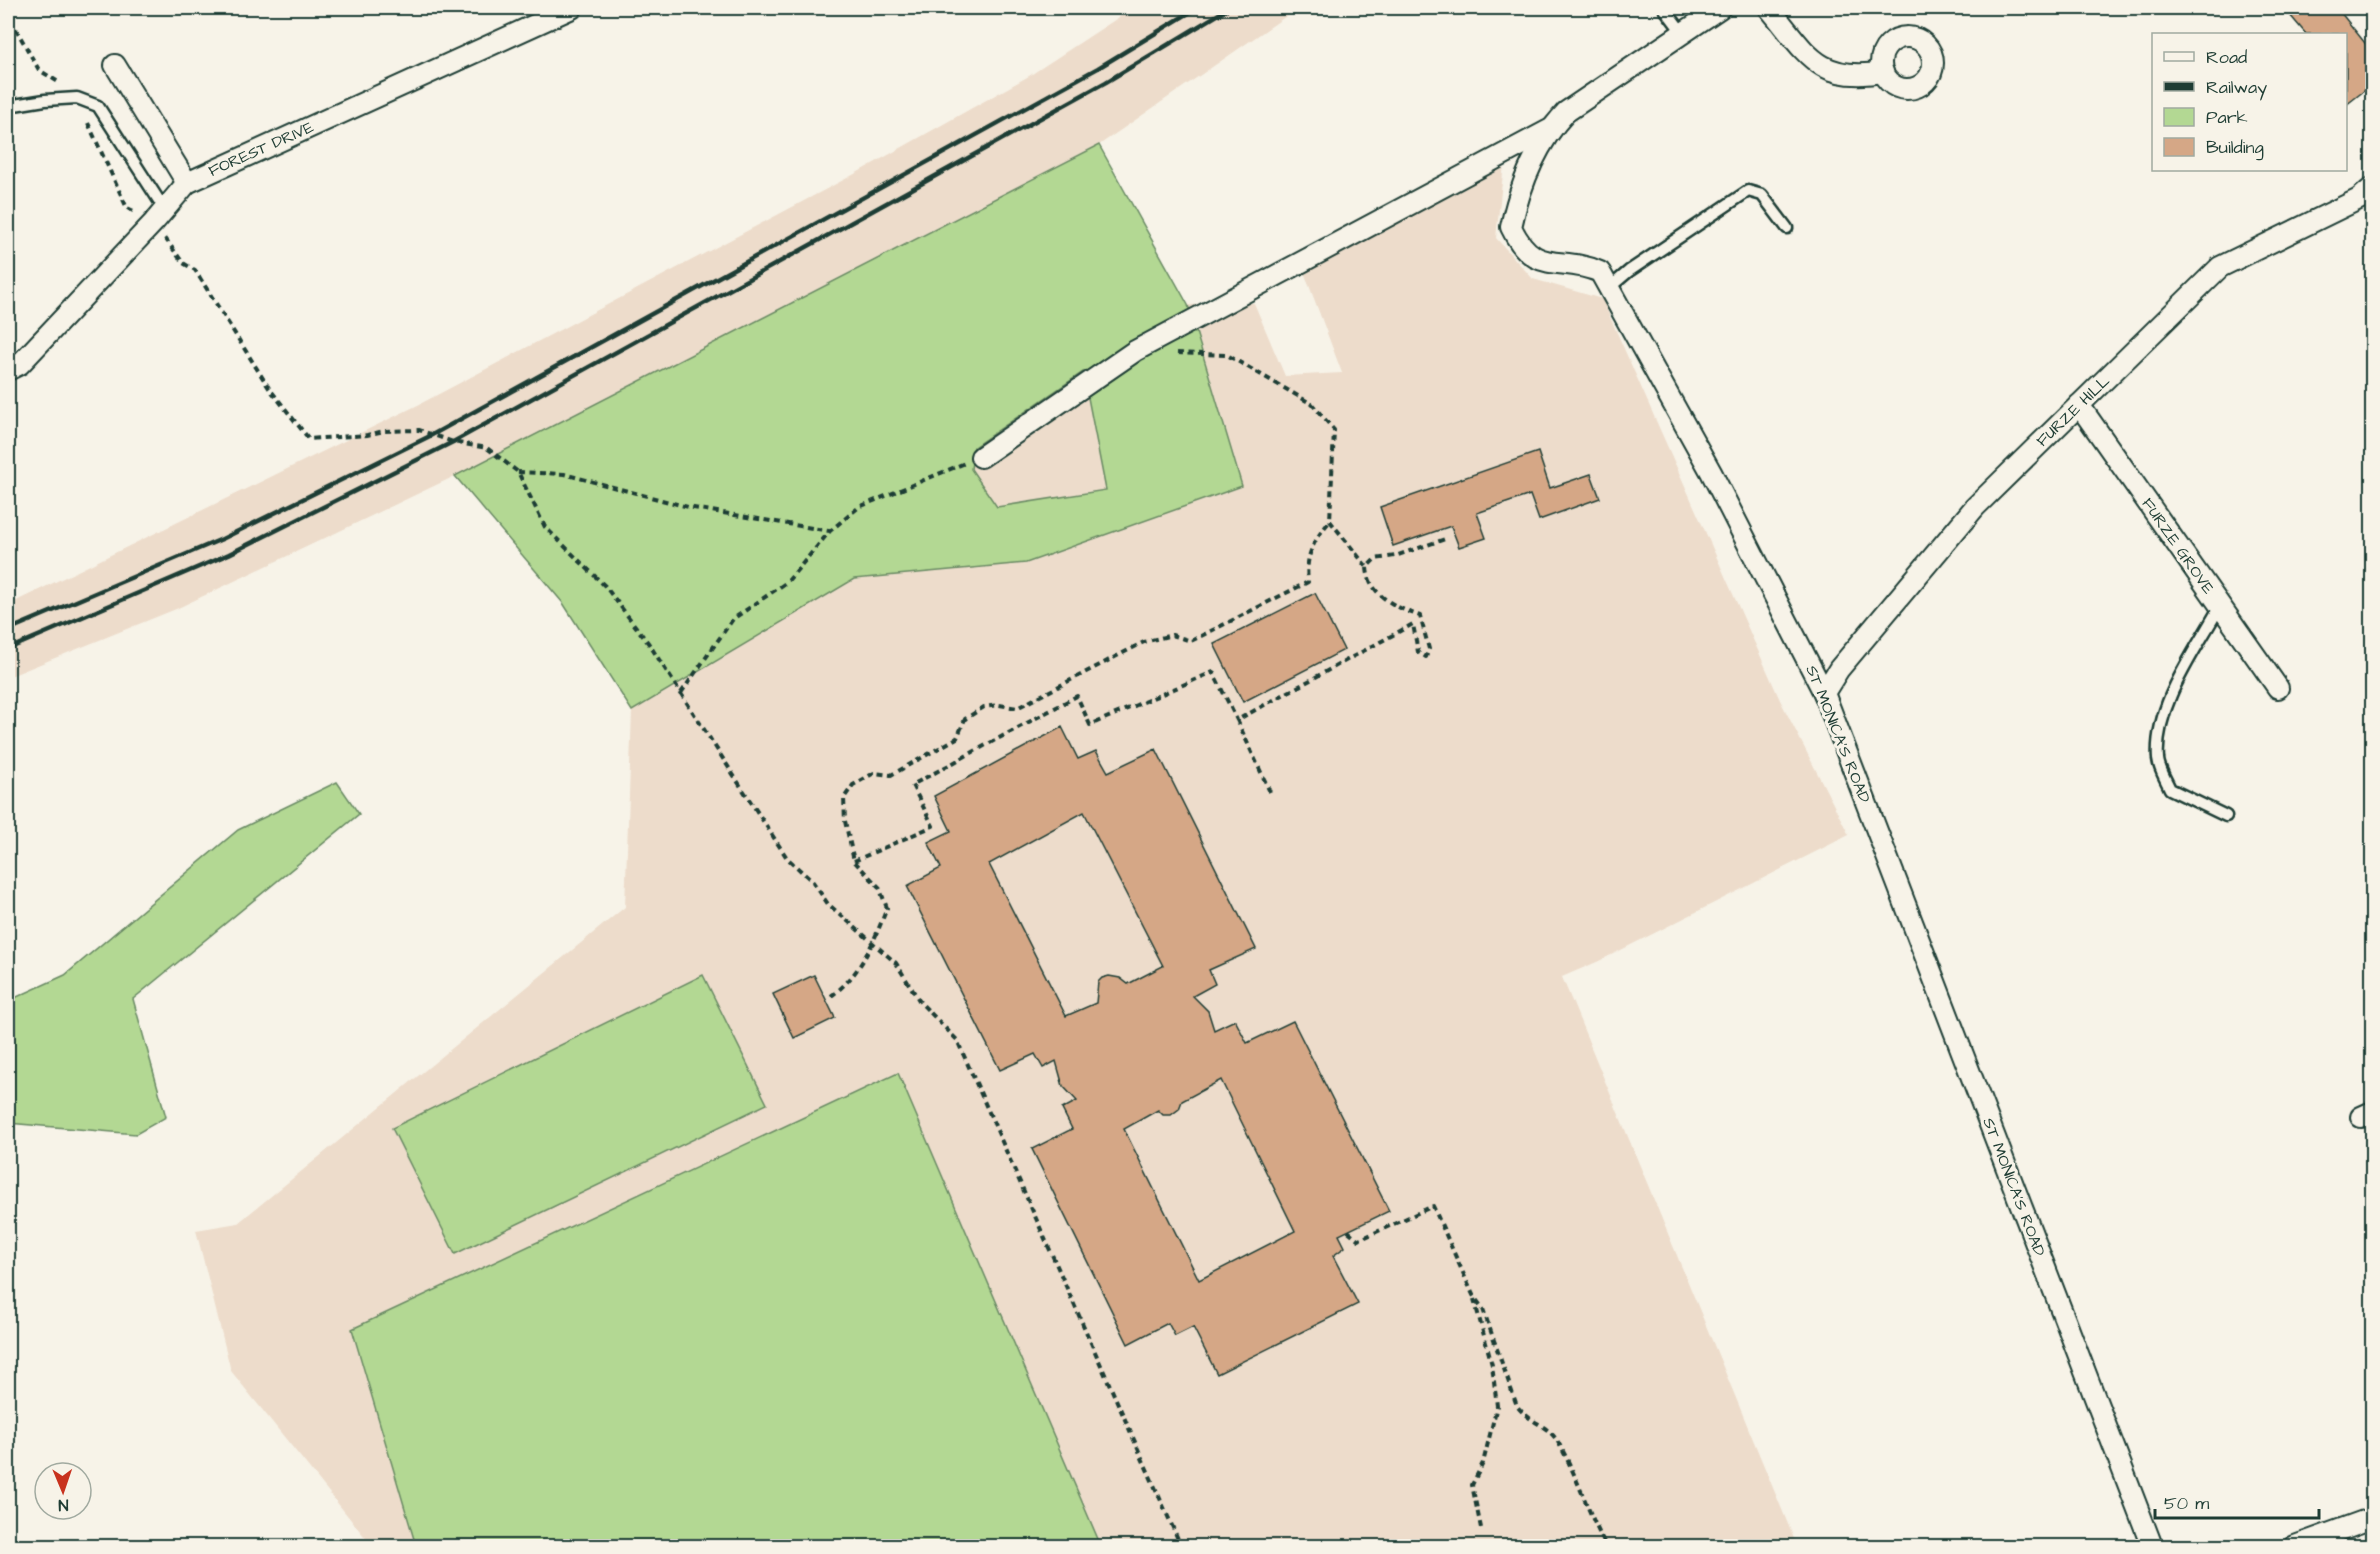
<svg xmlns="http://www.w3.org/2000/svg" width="2380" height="1554" viewBox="0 0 2380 1554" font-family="'Architects Daughter',sans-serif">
	<rect width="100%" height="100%" fill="#f7f3e8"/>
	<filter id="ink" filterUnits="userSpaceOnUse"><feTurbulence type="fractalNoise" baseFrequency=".0167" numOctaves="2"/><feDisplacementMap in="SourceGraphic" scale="12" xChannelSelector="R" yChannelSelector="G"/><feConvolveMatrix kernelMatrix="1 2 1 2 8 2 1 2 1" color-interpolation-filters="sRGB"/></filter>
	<g filter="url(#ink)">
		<!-- built -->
		<g fill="#eddccb">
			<path d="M1133,8h165l-199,137 -644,331 -279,133 -168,68v-72l410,-200 433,-229 178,-100z"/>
			<path d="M1504,164l-8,74 37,41 69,20 178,401 69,135 -250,126 -37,16 235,569h-1425l-141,-175 -35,-141 42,-7 387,-316 7,-196 328,-261 228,-145 66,-2 31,73 57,-3 -38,-101z"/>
		</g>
		<!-- green -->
		<g fill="#b3d893" stroke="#698a64" stroke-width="1.5" fill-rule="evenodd">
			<path d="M1099,145l89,160 54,181 -216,77 -172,16 -222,132 -69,-108 -108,-127zM1083,372l23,118 -109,17 -26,-38 3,-22z"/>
			<path d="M337,782l22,32 -226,185 33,118 -30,17 -128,-11v-122l57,-26 173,-145z"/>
			<path d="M703,975l64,129 -312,150 -63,-126z"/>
			<path d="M898,1073l203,473h-685l-64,-217z"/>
		</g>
		<!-- building -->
		<g fill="#d5a786" stroke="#1f3d34" stroke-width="1.5" fill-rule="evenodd">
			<path d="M2284,8h53l36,45v31l-27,21v-71h-40z"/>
			<path d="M1538,452l12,36 41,-14 9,24 -61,22 -9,-25 -53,18 9,25 -27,9 -8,-21 -58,20 -13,-39z"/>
			<path d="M1315,593l29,57 -101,52 -29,-58z"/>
			<path d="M1062,727l16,32 18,-8 12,21 48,-23 100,200 -47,21 6,14 -22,12 15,15 6,19 21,-10 12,23 46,-22 96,190 -50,24 6,12 -12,9 25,48 -141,70 -24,-47 -18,9 -7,-13 -40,21 -96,-195 40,-20 -10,-20 15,-8 -14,-15 -7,-25 -13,7 -8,-14 -35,16 -93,-184 34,-18 -13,-26 23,-11 -17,-35zM1084,812l79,154 -35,18 -8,-6 -11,-2 -7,2 -4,4 -2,21 -30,13 -77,-152zM1221,1080l74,151 -96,49 -75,-151 34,-19 5,5h8l8,-6 3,-8z"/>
			<path d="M814,975l21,43 -41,20 -21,-44z"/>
		</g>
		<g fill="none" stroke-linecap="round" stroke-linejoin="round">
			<defs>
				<g id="lane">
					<path d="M1664,8l18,24"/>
					<path d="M8,106l37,-6 32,-2 21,8 67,104"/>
					<path d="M1609,288l20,-17 119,-80 14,4 25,33"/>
					<path d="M2220,606c-25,46 -66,99 -62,153 1,10 8,21 12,30l56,27"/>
				</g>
				<g id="street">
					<path d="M1720,8l-154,104c-30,32 -46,73 -55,115 24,51 49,27 89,45l111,200 113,221 328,853"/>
					<path d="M1769,8c38,45 48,75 114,64"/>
					<circle cx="1907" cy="63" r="26"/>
					<path d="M115,65l72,118"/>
					<path d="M8,370l12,-6 134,-142 33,-39 385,-175"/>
					<path d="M2079,405l199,283"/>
					<path d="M981,457l154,-106 414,-221"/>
					<path d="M1824,693l15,-24 136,-162 245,-240 139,-68 13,-11"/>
					<path d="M2361,1117l11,-5"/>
					<path d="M2295,1546l77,-28"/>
				</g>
			</defs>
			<!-- lane casing -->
			<use href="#lane" stroke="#1f3d34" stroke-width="15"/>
			<!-- street casing -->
			<use href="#street" stroke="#1f3d34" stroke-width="24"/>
			<!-- path -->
			<g stroke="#1f3d34" stroke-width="4" stroke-dasharray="6 4.5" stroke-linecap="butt">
				<path d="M8,21l9,10 22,39 21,13"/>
				<path d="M88,123l39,85 9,4"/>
				<path d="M165,238l18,25 12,7 74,118 40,51 58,-4 17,-4 35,-1 34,12 34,6 31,24 27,55 60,59 44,58 138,214 26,24 15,22 68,59 24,39 37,38 224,506"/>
				<path d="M1177,353l50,2 85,49 22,26 -4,91 37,46"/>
				<path d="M518,472l46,2 124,33 141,24"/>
				<path d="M681,693l52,-74 54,-37 43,-51 29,-24 106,-44"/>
				<path d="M1270,792l-33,-72 176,-96 5,28 8,5 3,-8 -9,-33c-23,-8 -52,-21 -53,-49l8,-8 20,-3 50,-17"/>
				<path d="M854,861l79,-35 -21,-41 165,-89 13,29 123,-53 24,48"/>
				<path d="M831,996c30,-21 43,-55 56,-88l-8,-21 -25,-26 -9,-40 -1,-23 9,-13 21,-12 17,2 66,-37 8,-19 19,-12 15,-2 18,3 127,-66 28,-7 19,6 117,-59c-3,-26 5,-41 22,-61"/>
				<path d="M1348,1231l11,9 74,-34 40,89 10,14 34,97c13,17 31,19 41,36 19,33 30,71 48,104"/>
				<path d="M1474,1299l18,66 5,41 -14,57 -11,22 9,43"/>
			</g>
			<!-- lane -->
			<use href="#lane" stroke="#f7f3e8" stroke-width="10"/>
			<!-- street -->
			<use href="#street" stroke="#f7f3e8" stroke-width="20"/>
			<!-- rail -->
			<g stroke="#1f3d34" stroke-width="4.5">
				<path d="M8,630l214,-91 208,-103 668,-368 99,-60"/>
				<path d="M8,649l221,-95 224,-112 653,-360 123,-74"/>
			</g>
		</g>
	</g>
	<g text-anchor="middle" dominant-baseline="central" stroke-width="6" stroke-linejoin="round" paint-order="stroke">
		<!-- street labels -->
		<g font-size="16" fill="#1f3d34" stroke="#f7f3e8">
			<text transform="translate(261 149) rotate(-24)">FOREST DRIVE</text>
			<text transform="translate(2073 411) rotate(-44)">FURZE HILL</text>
			<text transform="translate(2178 546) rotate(55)">FURZE GROVE</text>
			<text transform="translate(1838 734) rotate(68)">ST MONICA'S ROAD</text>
			<text transform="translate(2014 1187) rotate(69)">ST MONICA'S ROAD</text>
		</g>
	</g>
	<!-- margin -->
	<rect width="2380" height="1554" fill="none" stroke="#f7f3e8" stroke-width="30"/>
	<rect x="15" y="15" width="2350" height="1524" fill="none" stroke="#1f3d34" stroke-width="2" filter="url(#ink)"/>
	<!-- legend -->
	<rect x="2152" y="33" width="195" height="138" fill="#f7f3e8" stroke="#a1aaa0" stroke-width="1.5"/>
	<rect x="2164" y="52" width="30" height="9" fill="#f7f3e8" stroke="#a1aaa0" stroke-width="1.5"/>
	<text x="2206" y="63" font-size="18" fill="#1f3d34">Road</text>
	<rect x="2164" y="82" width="30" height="9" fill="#1f3d34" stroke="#a1aaa0" stroke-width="1.5"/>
	<text x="2206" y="93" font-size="18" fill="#1f3d34">Railway</text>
	<rect x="2164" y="108" width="30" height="18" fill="#b3d893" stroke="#a1aaa0" stroke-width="1.5"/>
	<text x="2206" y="123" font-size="18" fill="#1f3d34">Park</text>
	<rect x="2164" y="138" width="30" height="18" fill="#d5a786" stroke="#a1aaa0" stroke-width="1.5"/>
	<text x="2206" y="153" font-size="18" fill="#1f3d34">Building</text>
	<!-- north arrow -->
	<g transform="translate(63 1491) rotate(178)"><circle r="28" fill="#f7f3e8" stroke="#a1aaa0" stroke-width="1.5"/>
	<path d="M0-4.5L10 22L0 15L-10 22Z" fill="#c8321e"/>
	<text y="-9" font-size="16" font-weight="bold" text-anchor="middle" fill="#1f3d34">N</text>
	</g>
	<!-- scale -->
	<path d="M2155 1509v9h164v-9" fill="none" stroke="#1f3d34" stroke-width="3"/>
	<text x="2164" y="1509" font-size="18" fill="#1f3d34" stroke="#f7f3e8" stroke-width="4.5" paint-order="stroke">50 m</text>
</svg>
